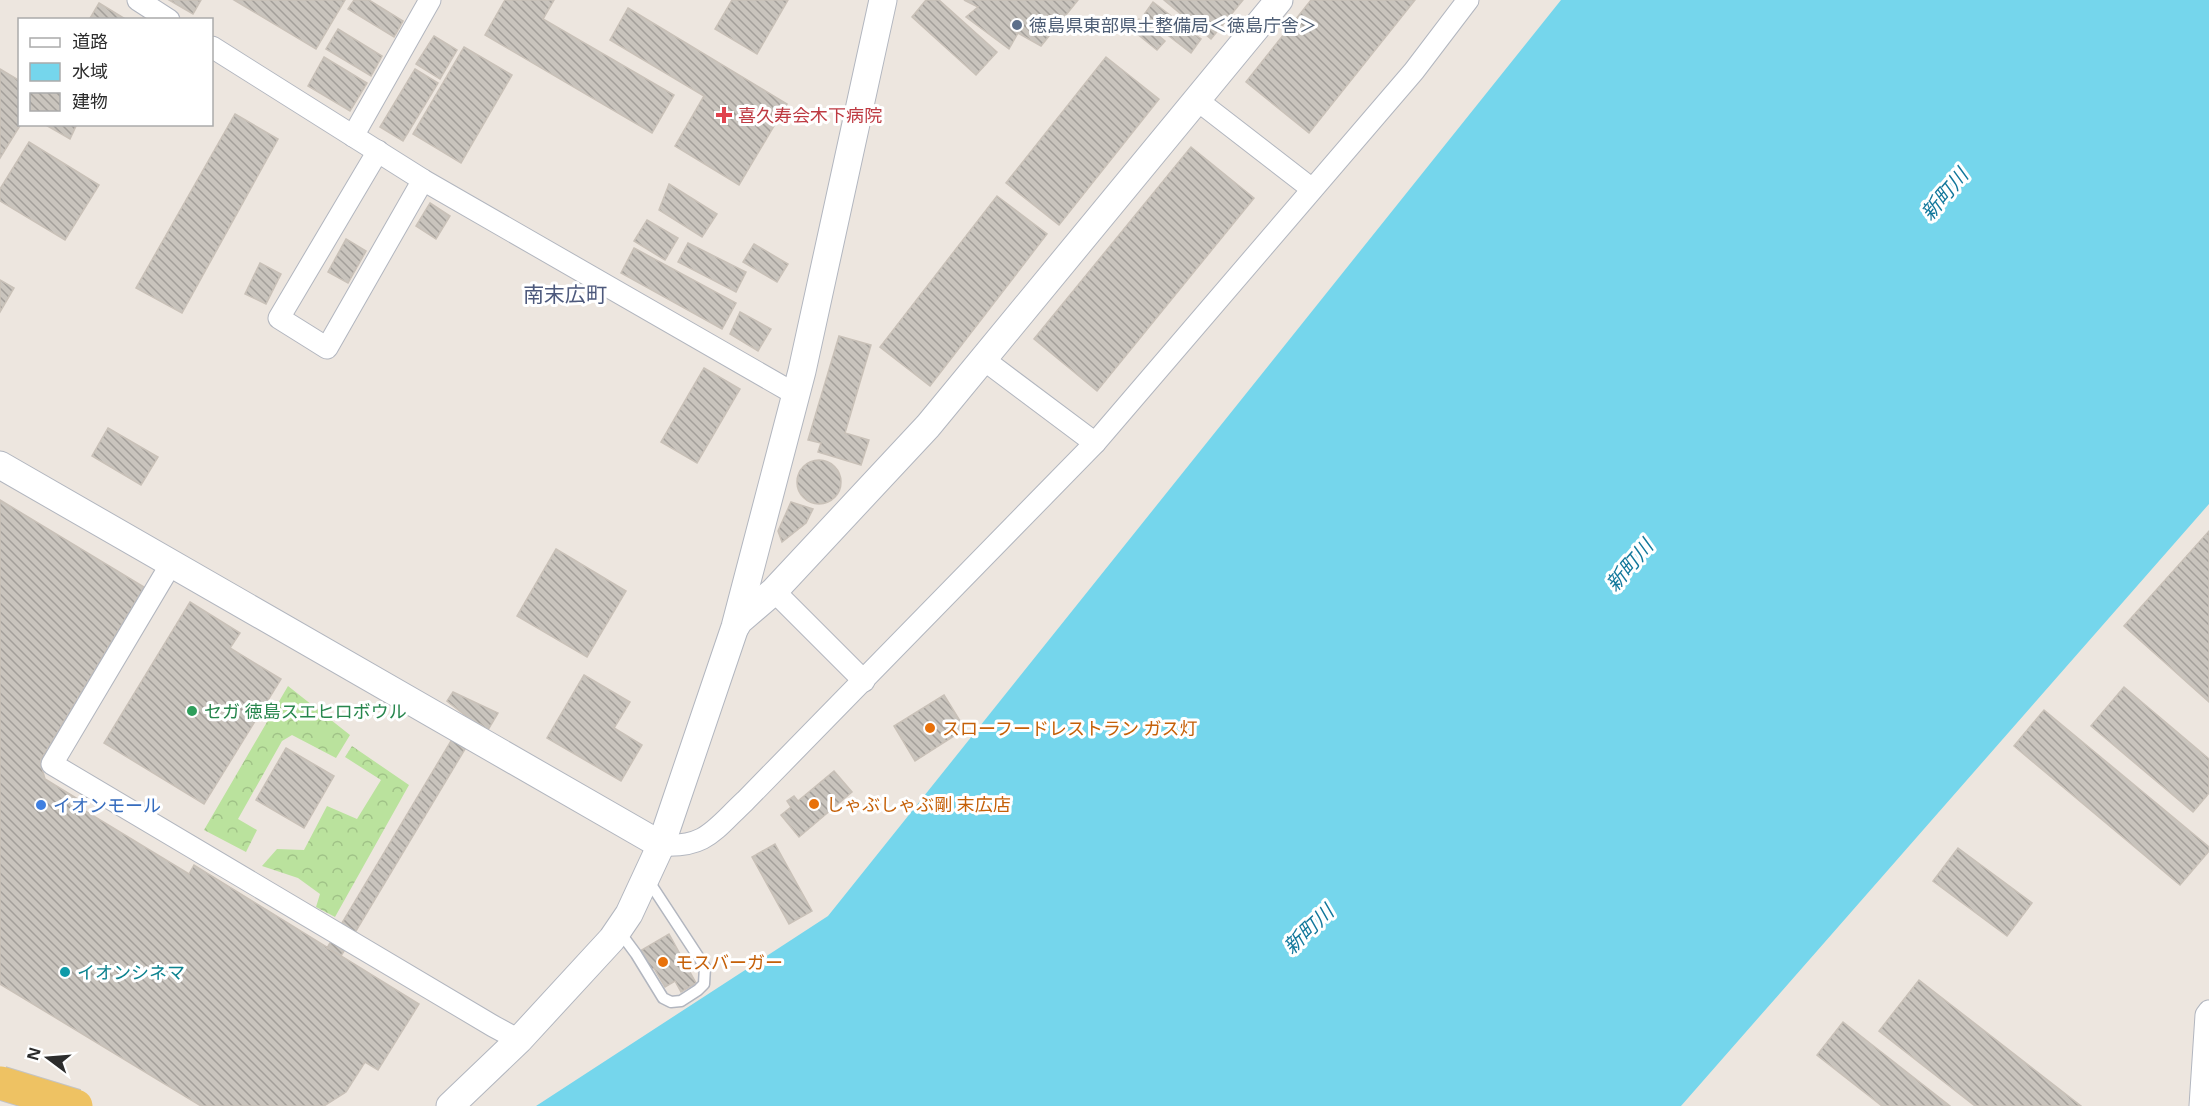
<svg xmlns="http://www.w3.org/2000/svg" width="2209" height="1106" viewBox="0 0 2209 1106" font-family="'Open Sans','Noto Sans JP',sans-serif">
	<defs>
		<pattern id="forest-crowns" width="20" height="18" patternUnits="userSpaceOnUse" patternTransform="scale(1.5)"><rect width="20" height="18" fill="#bae29d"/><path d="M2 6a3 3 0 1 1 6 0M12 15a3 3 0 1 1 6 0" fill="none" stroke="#a0c287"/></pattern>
		<pattern id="building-back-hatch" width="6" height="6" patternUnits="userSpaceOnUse" patternTransform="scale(1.5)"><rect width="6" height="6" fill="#c9c4bd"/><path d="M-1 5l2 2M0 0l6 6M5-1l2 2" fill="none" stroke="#a39f9a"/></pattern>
	</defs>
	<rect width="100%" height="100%" fill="#ede6df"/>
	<!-- forest -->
	<g fill="url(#forest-crowns)">
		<path d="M288,686l62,49 -14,23 -44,-23 -10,6 -44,78 19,11 -11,22 -42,-22z"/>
		<path d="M352,746l57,39 -74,132 -19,-10 4,-13 -22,-16 -36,-12 15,-17 27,1 23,-44 30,13 24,-39 -36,-23z"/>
	</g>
	<!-- water -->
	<path fill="#75d6ec" d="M1561,0h648v504l-528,602h-1145l292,-190z"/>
	<!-- building -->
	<g fill="url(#building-back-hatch)" stroke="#c9c1b8" stroke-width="1.5">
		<path d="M169,0h32l-8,14z"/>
		<path d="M234,0h111l-29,49z"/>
		<path d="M354,0h15l34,21 -9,16 -46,-28z"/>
		<path d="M505,0h49l-11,19 131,76 -22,38 -167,-98z"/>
		<path d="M732,0h56l-31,54 -42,-25z"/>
		<path d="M926,0h13l58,52 -21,23 -64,-58z"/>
		<path d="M964,0h114l-37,46 -23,-13 -9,16 -43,-32 12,-10z"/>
		<path d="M1164,0h79l-32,39z"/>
		<path d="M1311,0h104l-106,133 -63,-51z"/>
		<path d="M1153,2l48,37 -10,14 -48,-37z"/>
		<path d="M99,3l28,17h-38z"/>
		<path d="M628,8l159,96 -48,81 -64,-39 29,-50 -94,-56z"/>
		<path d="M1139,19l26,22 -8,9 -26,-21z"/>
		<path d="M338,29l44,27 -11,20 -45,-27z"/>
		<path d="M434,36l23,14 -17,29 -24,-15z"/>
		<path d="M464,47l48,28 -51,88 -48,-29z"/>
		<path d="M324,57l43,26 -17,28 -42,-25z"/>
		<path d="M1106,57l53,42 -100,126 -53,-42z"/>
		<path d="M0,69l20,12 1,43 -21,34z"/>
		<path d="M415,69l23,14 -35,58 -23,-14z"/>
		<path d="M235,114l43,25 -96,174 -46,-25z"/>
		<path d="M44,124h33l-7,15z"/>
		<path d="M29,142l70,43 -34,55 -65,-39v-12z"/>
		<path d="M1191,147l63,51 -157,193 -63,-52z"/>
		<path d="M669,184l48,30 -15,23 -43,-27z"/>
		<path d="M997,196l50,38 -117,152 -50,-39z"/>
		<path d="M430,203l20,13 -14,23 -20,-13z"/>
		<path d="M647,220l31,18 -13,22 -31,-19z"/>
		<path d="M346,239l20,12 -18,32 -20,-11z"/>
		<path d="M688,243l58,29 -10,20 -58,-30z"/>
		<path d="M754,244l34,20 -11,18 -34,-20z"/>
		<path d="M634,248l102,55 -14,26 -101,-56z"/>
		<path d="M260,263l21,11 -15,30 -21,-10z"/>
		<path d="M0,280l14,8 -14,24z"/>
		<path d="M740,312l31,17 -13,22 -28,-17z"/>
		<path d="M839,336l32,9 -26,88 24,7 -8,25 -43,-13 3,-9 -13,-3z"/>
		<path d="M704,368l36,21 -43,74 -36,-21z"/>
		<path d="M108,428l50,29 -17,28 -49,-29z"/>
		<circle cx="819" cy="482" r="22"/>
		<path d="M0,500l144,87 -104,174 5,18 36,22 1,8 107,65 5,-9 225,139 -41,66 -13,-8 -19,30 -22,14h-123l-201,-122z"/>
		<path d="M791,502l22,7 -7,14 -24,19 -4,-11z"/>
		<path d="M2209,531v171l-85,-76z"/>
		<path d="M556,549l70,42 -39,66 -70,-41z"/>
		<path d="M190,602l50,31 -10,15 51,31 -77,125 -100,-61z"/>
		<path d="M584,675l46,27 -16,26 28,17 -21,36 -74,-43z"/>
		<path d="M2124,687l85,72v34l-16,19 -102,-86z"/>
		<path d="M453,692l45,21 -10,17 -8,-6 -139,232 -14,-8 139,-232 -19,-15z"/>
		<path d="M944,695l21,34 -50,32 -21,-35z"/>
		<path d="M2044,710l165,137v4l-29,34 -166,-139z"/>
		<path d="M286,748l48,28 -30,52 -48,-28z"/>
		<path d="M834,771l18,21 -53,45 -18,-22 10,-8 -4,-6 7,-5 4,5z"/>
		<path d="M775,844l37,67 -23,13 -37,-67z"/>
		<path d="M1958,848l74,55 -25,33 -74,-55z"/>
		<path d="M669,934l27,49 -15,9 -6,-11 -10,6 -11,-19 -11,6 2,-14 -5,-9z"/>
		<path d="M1919,980l162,126h-106l-96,-75z"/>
		<path d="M1843,1022l107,84h-68l-65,-51z"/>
	</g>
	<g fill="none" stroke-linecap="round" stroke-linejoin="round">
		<defs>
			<path id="service" d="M619,931l17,23 27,44 8,4 10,-1 17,-11 6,-6 1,-17 -57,-87"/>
			<g id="minor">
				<path d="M138,0l31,20"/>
				<path d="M212,47l211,133 372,214"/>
				<path d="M1197,100l115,89"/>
				<path d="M353,136l77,-136"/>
				<path d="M378,151l-99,167 48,30 96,-168"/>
				<path d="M983,359l112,84"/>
				<path d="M171,564l-119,200 441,262 26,14"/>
				<path d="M774,591l90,90"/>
				<path d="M661,845c45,3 53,-15 84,-44l350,-358 319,-372 54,-71"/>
				<path d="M2200,1106l6,-91 3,-4"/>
			</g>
			<g id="tertiary">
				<path d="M0,465l661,380"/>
				<path d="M736,626l3,-5 35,-30 154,-165 351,-426"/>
				<path d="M450,1106l69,-66 93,-101 17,-25 32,-69 74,-218 67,-256 81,-371"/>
			</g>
		</defs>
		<!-- service casing -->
		<use href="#service" stroke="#b2b6bf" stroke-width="13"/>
		<!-- minor casing -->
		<use href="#minor" stroke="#b2b6bf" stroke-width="23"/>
		<!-- tertiary casing -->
		<use href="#tertiary" stroke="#b2b6bf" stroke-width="29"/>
		<!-- service -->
		<use href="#service" stroke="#fff" stroke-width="10"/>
		<!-- minor -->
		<use href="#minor" stroke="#fff" stroke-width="21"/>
		<!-- tertiary -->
		<use href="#tertiary" stroke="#fff" stroke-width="27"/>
		<defs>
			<path id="primary-bridge" d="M1,1083l75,23"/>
		</defs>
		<!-- primary-bridge casing -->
		<use href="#primary-bridge" stroke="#c4c4c4" stroke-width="35" stroke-linecap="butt"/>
		<!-- primary-bridge -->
		<use href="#primary-bridge" stroke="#eec263" stroke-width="33"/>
	</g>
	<!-- markers -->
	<circle fill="#5c6f8a" stroke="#fff" stroke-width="2" cx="1017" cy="25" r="6"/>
	<path fill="#e0444e" stroke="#fff" stroke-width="2" d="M721 106h6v6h6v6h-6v6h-6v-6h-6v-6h6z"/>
	<circle fill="#2e9e5b" stroke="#fff" stroke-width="2" cx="192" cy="711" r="6"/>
	<g fill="#e8710a" stroke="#fff" stroke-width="2">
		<circle cx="930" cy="728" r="6"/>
		<circle cx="814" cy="804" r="6"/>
		<circle cx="663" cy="962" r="6"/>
	</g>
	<circle fill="#3f7fe0" stroke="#fff" stroke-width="2" cx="41" cy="805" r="6"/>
	<circle fill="#0f9aa8" stroke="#fff" stroke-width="2" cx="65" cy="972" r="6"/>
	<g text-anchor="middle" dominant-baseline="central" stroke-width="6" stroke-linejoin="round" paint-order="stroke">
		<!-- service labels -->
		<g font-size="18" fill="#4e5e75" stroke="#fff" text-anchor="start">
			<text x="1029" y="25">徳島県東部県土整備局＜徳島庁舎＞</text>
		</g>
		<!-- health labels -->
		<g font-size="18" fill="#be3a42" stroke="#fff" text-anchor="start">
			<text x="738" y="115">喜久寿会木下病院</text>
		</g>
		<!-- leisure labels -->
		<g font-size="18" fill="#27864d" stroke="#fff" text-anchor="start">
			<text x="204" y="711">セガ 徳島スエヒロボウル</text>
		</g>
		<!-- food labels -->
		<g font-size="18" fill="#c56008" stroke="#fff" text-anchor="start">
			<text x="942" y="728">スローフードレストラン ガス灯</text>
			<text x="826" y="804">しゃぶしゃぶ剛 末広店</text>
			<text x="675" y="962">モスバーガー</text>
		</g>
		<!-- shop labels -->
		<g font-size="18" fill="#366cbe" stroke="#fff" text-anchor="start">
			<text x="53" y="805">イオンモール</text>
		</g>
		<!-- culture labels -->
		<g font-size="18" fill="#0d838f" stroke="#fff" text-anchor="start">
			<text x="77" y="972">イオンシネマ</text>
		</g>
		<!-- water labels -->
		<g font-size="20" font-style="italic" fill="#11779b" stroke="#fff">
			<text transform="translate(1944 194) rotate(-50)">新町川</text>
			<text transform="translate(1629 565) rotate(-50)">新町川</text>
			<text transform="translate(1308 929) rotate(-44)">新町川</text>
		</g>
		<!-- quarter labels -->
		<g font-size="21" fill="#4d597c" stroke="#fff">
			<text x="565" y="294">南末広町</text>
		</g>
	</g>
	<!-- legend -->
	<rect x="18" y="18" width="195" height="108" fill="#ffffff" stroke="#ababab" stroke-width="1.5"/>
	<rect x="30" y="38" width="30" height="9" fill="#ffffff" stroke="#ababab" stroke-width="1.5"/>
	<text x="72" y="48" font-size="18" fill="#2c2c2c">道路</text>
	<rect x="30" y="63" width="30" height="18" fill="#75d6ec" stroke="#ababab" stroke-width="1.5"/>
	<text x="72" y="78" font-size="18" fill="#2c2c2c">水域</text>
	<rect x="30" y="93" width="30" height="18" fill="url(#building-back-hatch)" stroke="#ababab" stroke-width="1.5"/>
	<text x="72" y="108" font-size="18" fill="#2c2c2c">建物</text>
	<!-- north arrow -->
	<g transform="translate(48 1058) rotate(286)" stroke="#ffffff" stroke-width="4.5" paint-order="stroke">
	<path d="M0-4.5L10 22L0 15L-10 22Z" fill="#2c2c2c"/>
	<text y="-9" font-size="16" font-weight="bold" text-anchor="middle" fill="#2c2c2c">N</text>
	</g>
</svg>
